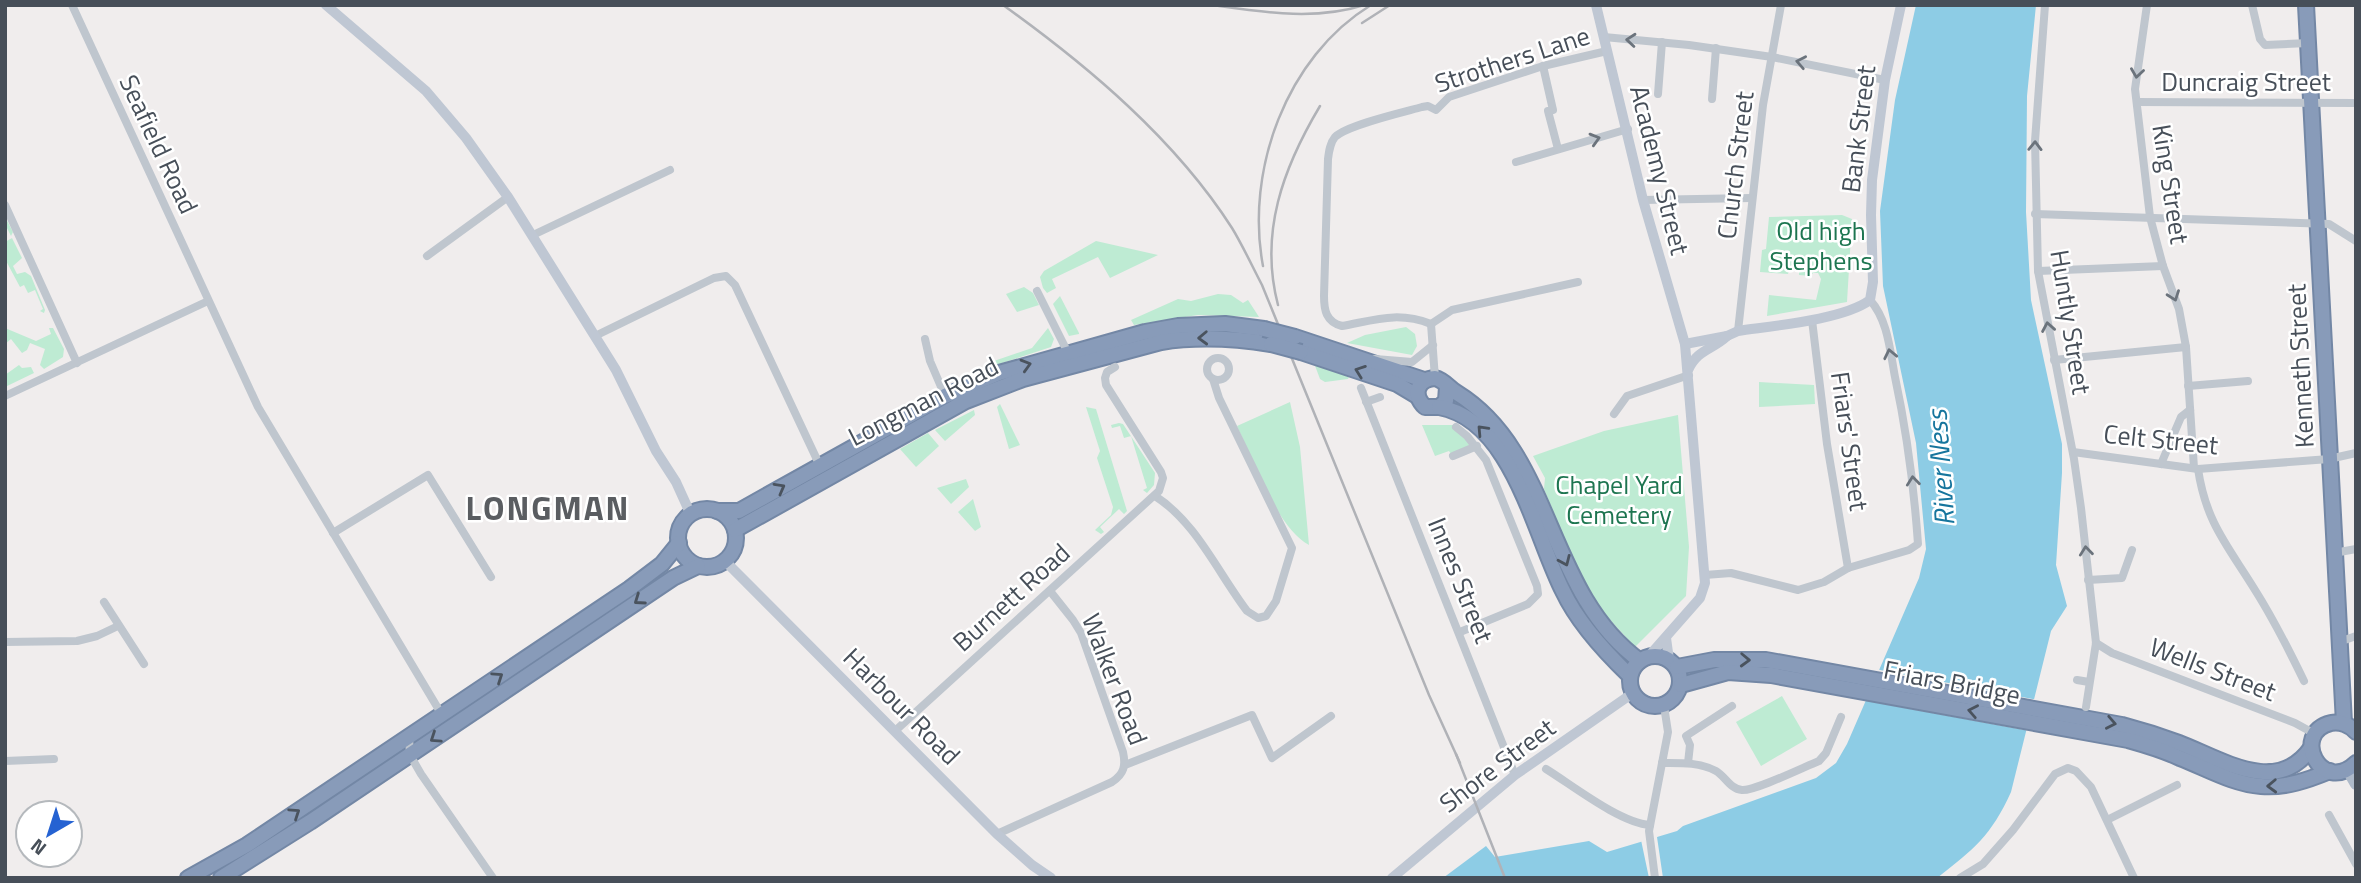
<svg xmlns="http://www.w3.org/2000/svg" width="2361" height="883" viewBox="0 0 2361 883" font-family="'Titillium Web',sans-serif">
	<rect width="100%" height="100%" fill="#f0eded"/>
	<!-- green -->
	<g fill="#beebd3">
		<path d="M1842,215l10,4 -5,83 -80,14 2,-21 47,5 5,-21 -3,-6h-5l-2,3 -12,-1v-6l-3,-4h-5l-3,9 -28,-2 2,-22 4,-1 3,-32z"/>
		<path d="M5,217l8,15 -2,4 11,22 -9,8 4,8 8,-2 6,4 14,34 -1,3 -4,-2 3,-2 -8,-19 -7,3 -4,-8 -4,2 -15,-28v-17l7,-4 -7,-14z"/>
		<path d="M1096,241l62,14 -48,23 -12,-21 -46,22 4,9 -9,5 -4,-5 -3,-11 4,-6z"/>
		<path d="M1024,287l9,6 6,12 -22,7 -11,-18z"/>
		<path d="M1218,294l13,1 12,8 5,-3 11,17 -61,-2 -64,10 -3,-5 47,-21 13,2z"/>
		<path d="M1060,296l19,37v1l-10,2 -16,-32z"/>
		<path d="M1406,327l9,7 2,12 -5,9 -65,-12 18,-8z"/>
		<path d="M5,328l31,13 15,-7 -2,-6h4l11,21 -1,8 -19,12 -4,-4 5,-16 -15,-6 -3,7 -5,3 -11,-14 -6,5z"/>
		<path d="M1048,328l6,11 -3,8 -58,19 -2,-4 41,-14z"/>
		<path d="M1314,363l36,11 -2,5 -23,3 -5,-3z"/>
		<path d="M19,365l3,3 9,-1 3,6 -29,14v-12z"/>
		<path d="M1759,382l55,3 1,19 -56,3z"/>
		<path d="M1290,402l10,45 9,98c-32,-17 -56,-85 -72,-119z"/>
		<path d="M1000,404l20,41 -11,4 -12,-42z"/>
		<path d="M1086,407l10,2 31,102 -3,3 -5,-5 -19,18 4,5 -3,2 -6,-4 16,-15 2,-8 -16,-49 3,-7z"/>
		<path d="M974,410l1,5 -30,26 -10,-11z"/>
		<path d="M1678,415l11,132 -3,49 -51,51 -35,-38 -23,-40 -33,-80 1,-11 -12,-22 71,-25z"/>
		<path d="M1119,423l4,1 32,49 -1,12 -7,8 -4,-3 4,-2 -16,-52 -7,2 -4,-12 -8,2 -1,-3z"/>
		<path d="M1422,425h31l17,20 -19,9 -2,-3 -14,5z"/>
		<path d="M928,433l11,13 -23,21 -16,-18z"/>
		<path d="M966,479l3,8 -18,17 -14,-16z"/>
		<path d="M973,499l8,28 -6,4 -17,-19z"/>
		<path d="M1782,696l25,43 -46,27 -25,-44z"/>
	</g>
	<!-- water -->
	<path fill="#8dcce5" d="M1916,5h120l-9,91 -1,116 5,88 31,144v29l-6,92 11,41 -16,25 -40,161c-20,44 -37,57 -74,86h-494l43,-32 9,11 94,-16 18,11 70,-21 6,-5 133,-48 20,-15 11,-19 72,-166 7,-29 -10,-106 -33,-157 -3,-75 15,-111z"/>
	<!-- pier -->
	<g fill="#f0eded">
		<path d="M1875,669l163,31 -8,31 -168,-31z"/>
		<path d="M1659,832l-2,5 6,41h-14l-8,-38 5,-4 7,2z"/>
	</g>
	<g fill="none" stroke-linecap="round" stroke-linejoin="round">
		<defs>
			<g id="highway">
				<path d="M2306,5l38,718"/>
				<path d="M1295,337l129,43"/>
				<path d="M1301,352l96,32 20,12"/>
				<path d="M1447,387l-1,14 -7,6h-14c-13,-12 -8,-28 10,-29 9,2 14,10 22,15 97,60 88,199 183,268"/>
				<path d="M1439,407c73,13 95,127 124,184 15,32 41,60 66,84"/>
				<circle cx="707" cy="538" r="29"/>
				<path d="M717,511h22l206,-115 54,-23 146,-41 33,-6 47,-2 39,5"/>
				<path d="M735,530l231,-129 57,-22 138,-37c38,-6 72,-4 110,2"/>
				<circle cx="1655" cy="681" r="25"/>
				<path d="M1677,667l37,-7h52l356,65c19,5 38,11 57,18 42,16 98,54 132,5"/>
				<path d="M1681,685l47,-13 43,3 357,65c18,5 35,10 52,18 26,10 53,26 81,28 25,2 47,-6 69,-15"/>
				<path d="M2356,732c-6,-7 -16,-11 -25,-9 -41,10 -10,73 25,40"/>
				<path d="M188,878l59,-33 382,-256 33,-25 17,-21"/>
				<path d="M221,878l89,-56 363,-244 25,-12"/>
			</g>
		</defs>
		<!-- highway casing -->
		<use href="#highway" stroke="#7387a5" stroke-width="18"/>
		<!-- street -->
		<g stroke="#bfc6ce" stroke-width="8">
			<path d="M72,5l186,402 184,308"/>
			<path d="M2045,5l-10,136 3,130 36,188 7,49 15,135 -10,64"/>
			<path d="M2147,5l-12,84 15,128 13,49 16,43 7,38 8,121"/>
			<path d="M2252,5l8,34 5,6 43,-2"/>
			<path d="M1604,37l85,8 83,12 113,23"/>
			<path d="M1543,66l10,44 -5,1 10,38"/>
			<path d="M1658,94l4,-52"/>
			<path d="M1712,99l4,-51"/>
			<path d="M2137,102l219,1"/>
			<path d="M1516,162l112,-33"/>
			<path d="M1643,200l108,-2"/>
			<path d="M5,205l72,158"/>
			<path d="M2035,214l294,10 27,17"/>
			<path d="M533,235l137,-65"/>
			<path d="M427,256l81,-59"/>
			<path d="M2038,271l125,-5"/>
			<path d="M1037,291l31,62"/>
			<path d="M1812,320l15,124 21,124"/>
			<path d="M1431,324c-33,-13 -56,-4 -89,2 -16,-4 -18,-16 -18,-30l4,-137c1,-8 2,-16 7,-22 12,-12 69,-25 87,-30l6,-1 8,4 13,-13 94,-31 64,-15"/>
			<path d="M1431,324l21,-14 126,-28"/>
			<path d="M1431,324l4,54"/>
			<path d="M1738,331l25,-226 18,-100"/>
			<path d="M595,336l119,-58 12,-2 9,9 85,181"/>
			<path d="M925,339l5,22 15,35"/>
			<circle cx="1218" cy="369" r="11"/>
			<path d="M1375,359l37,3 21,-17"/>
			<path d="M2054,360l132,-13"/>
			<path d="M2188,386l60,-5"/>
			<path d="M1361,388l154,387"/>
			<path d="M5,396l203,-95"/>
			<path d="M1366,402l14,-5"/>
			<path d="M1614,414l13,-18 62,-21"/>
			<path d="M1456,427l11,9 19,24 51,126 1,8 -10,10 -68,28"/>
			<path d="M2073,452l125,17 131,-10 27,-6"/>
			<path d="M1453,456l24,-10"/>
			<path d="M2161,464l20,-47 9,-7"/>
			<path d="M2198,469c8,54 30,77 57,121 19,30 34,60 49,91"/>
			<path d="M1155,496c41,26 63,77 92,115l11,7 8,-2 10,-15 16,-53 -73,-150 -6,-19"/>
			<path d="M333,533l95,-58 63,102"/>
			<path d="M2334,553l22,-4"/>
			<path d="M1705,575l26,-2 67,17 26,-8 24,-14 61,-18 9,-6c-4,-57 -11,-111 -23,-167 -5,-26 -7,-57 -25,-77"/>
			<path d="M2088,580l34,-2 10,-28"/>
			<path d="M104,602l40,62"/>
			<path d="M5,642l72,-1 20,-5 21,-10"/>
			<path d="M2339,642l17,-6"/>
			<path d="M2096,643l16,10 183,70 20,11"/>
			<path d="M2077,680l12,2"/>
			<path d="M895,731l264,-240 4,-13 -2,-6 -55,-87 -1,-7 2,-6 8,-5"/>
			<path d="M409,737l1,18 11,19 72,104"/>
			<path d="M5,761l49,-2"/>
			<path d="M1662,763c18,0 37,-1 54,8 9,5 14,18 26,19 13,1 62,-23 77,-29l7,-8 15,-36"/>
			<path d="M1688,763l2,-18 -4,-9 46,-30"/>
			<path d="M1125,765l127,-50 20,43 59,-42"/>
			<path d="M1546,769c26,16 74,54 104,56"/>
			<path d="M2329,815l27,49"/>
			<path d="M2107,820l70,-35"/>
			<path d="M997,834l115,-52c12,-8 14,-16 11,-30l-42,-119 -8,-13 -23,-29"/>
			<path d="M1655,878l-6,-47 19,-99 -4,-26"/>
			<path d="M1960,878l23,-14 30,-34 42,-56 13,-6 8,3 15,16 43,91"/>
		</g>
		<!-- secondary -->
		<g stroke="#bfc7d3" stroke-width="10">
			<path d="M326,5l100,86 40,47 42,59 108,173 40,81 20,31 15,33"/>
			<path d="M1596,5l47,195 42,144 20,239 -5,15 -51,58"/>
			<path d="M1685,344l42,-8 11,-5c33,-5 105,-11 132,-31l3,-18 -2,-67 1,-35 13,-100 16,-75"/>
			<path d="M1688,370c10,-21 24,-20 39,-34"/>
			<path d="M725,561l272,273 35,31 19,13"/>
			<path d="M1666,638l3,22"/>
			<path d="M1392,878l123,-103 118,-82"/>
		</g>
		<!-- primary -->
		<path stroke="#aebaca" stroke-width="12" d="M2348,770l8,14"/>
		<!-- highway -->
		<use href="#highway" stroke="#889bb9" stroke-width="14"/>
		<!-- rail -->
		<g stroke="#b0b2b7" stroke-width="2.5">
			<path d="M1003,5c85,61 172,134 229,223 11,18 20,38 30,57l167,410 31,68"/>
			<path d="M1212,5c50,7 103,16 152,0"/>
			<path d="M1362,23l28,-18"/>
			<path d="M1263,266c-18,-95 23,-209 108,-261"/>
			<path d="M1278,305c-19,-72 5,-137 42,-199"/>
			<path d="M1456,754l49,124"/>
		</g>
		<defs>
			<g id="highway-bridge">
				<path d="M1264,329l31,8"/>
				<path d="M1271,344l30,8"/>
			</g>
		</defs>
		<!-- highway-bridge casing -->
		<use href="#highway-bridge" stroke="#7387a5" stroke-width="18" stroke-linecap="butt"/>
		<!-- highway-bridge -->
		<use href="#highway-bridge" stroke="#889bb9" stroke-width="14"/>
	</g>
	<!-- one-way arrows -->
	<defs><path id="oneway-chevron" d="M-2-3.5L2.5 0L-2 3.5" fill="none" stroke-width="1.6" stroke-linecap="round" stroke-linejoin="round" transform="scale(1.75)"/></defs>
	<g stroke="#6b737c">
		<use href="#oneway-chevron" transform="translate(1631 40) rotate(-175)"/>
		<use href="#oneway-chevron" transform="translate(1801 62) rotate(-169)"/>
		<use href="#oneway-chevron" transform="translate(2137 73) rotate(98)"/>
		<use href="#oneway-chevron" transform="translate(1595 139) rotate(-16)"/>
		<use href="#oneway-chevron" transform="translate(2035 146) rotate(-89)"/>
		<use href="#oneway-chevron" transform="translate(2174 296) rotate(70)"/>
		<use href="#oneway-chevron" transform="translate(2048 327) rotate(-100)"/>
		<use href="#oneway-chevron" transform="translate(1890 354) rotate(-102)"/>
		<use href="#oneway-chevron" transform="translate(1913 481) rotate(-96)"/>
		<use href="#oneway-chevron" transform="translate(2086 551) rotate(-96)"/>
	</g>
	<g stroke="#4a535e">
		<use href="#oneway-chevron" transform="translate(1203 338) rotate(178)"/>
		<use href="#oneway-chevron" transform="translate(1026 365) rotate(-16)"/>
		<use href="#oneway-chevron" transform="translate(1360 371) rotate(-160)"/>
		<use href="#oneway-chevron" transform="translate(1482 430) rotate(-133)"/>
		<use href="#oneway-chevron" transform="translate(780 488) rotate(-29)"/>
		<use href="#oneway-chevron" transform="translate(1565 561) rotate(66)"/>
		<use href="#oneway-chevron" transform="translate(639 600) rotate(145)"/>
		<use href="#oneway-chevron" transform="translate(1745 660) rotate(2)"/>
		<use href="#oneway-chevron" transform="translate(498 677) rotate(-34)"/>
		<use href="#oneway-chevron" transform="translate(1973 711) rotate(-169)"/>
		<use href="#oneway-chevron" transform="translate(2111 723) rotate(11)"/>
		<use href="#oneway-chevron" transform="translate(435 738) rotate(146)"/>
		<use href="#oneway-chevron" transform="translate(2272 786) rotate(178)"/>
		<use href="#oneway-chevron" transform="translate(295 813) rotate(-34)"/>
	</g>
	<g text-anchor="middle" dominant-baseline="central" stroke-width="5" stroke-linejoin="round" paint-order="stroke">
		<!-- street labels -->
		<g font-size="26" fill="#474f59" stroke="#fff">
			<text transform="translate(1512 59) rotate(-18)">Strothers Lane</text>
			<text x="2246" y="81">Duncraig Street</text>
			<text transform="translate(1858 129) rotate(-83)">Bank Street</text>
			<text transform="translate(159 144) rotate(65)">Seafield Road</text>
			<text transform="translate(1735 165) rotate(-83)">Church Street</text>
			<text transform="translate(1660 170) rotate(76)">Academy Street</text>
			<text transform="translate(2171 184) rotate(81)">King Street</text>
			<text transform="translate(2071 322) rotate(81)">Huntly Street</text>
			<text transform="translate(2300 366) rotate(-93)">Kenneth Street</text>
			<text transform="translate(923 401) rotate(-27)">Longman Road</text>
			<text transform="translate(2161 439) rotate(6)">Celt Street</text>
			<text transform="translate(1850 441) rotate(82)">Friars' Street</text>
			<text transform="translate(1461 580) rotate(68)">Innes Street</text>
			<text transform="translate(1011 597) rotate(-42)">Burnett Road</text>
			<text transform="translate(2213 669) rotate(21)">Wells Street</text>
			<text transform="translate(1115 679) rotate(69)">Walker Road</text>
			<text transform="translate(1952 682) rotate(11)">Friars Bridge</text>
			<text transform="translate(902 706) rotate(45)">Harbour Road</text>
			<text transform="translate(1497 765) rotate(-37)">Shore Street</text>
		</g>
		<!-- park labels -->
		<g font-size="26" fill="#1d7550" stroke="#fff">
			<text x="1821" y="230">Old high<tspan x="1821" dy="30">Stephens</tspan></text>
			<text x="1619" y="484">Chapel Yard<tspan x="1619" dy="30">Cemetery</tspan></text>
		</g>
		<!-- water labels -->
		<g font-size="28" font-style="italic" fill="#16759d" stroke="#fff">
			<text transform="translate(1940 468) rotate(-94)">River Ness</text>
		</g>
		<!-- district labels -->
		<g font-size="33" font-weight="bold" letter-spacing="2" fill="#5a5d61" stroke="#fff">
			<text x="548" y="508">LONGMAN</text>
		</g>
	</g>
	<!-- border -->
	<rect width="2361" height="883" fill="none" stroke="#474f59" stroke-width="14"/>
	<!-- north arrow -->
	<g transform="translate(49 834) rotate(219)"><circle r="33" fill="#ffffff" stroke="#b5b9bd" stroke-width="2"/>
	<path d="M0-5L12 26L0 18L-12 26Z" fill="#2562d2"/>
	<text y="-10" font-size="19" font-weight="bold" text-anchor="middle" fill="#474f59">N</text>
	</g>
</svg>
